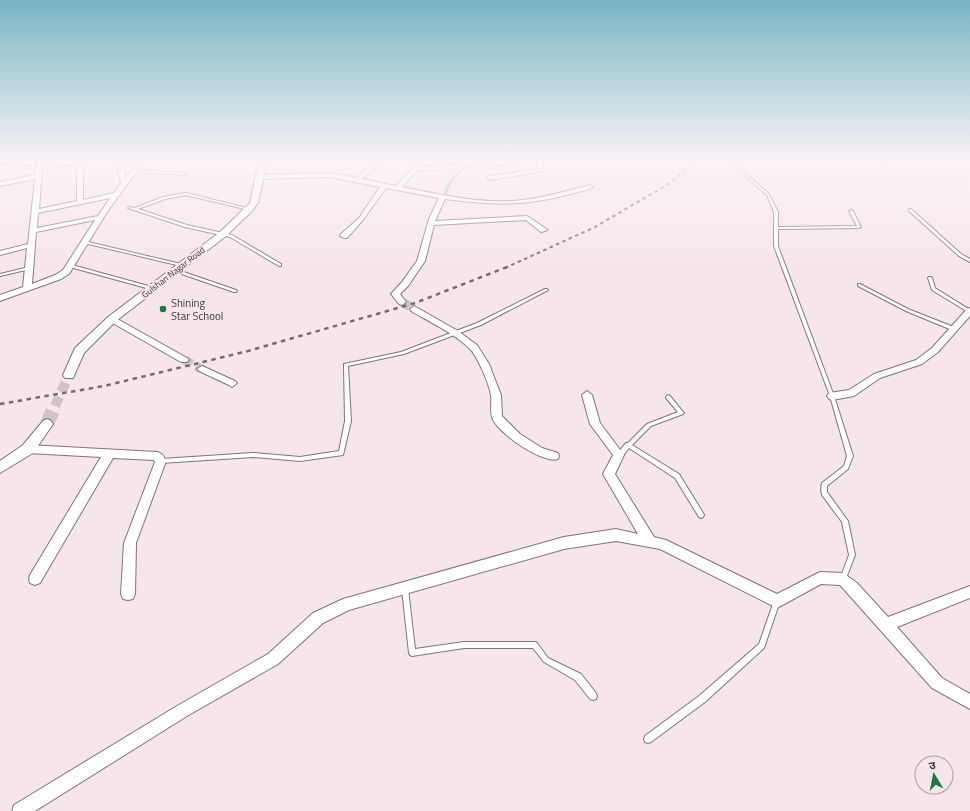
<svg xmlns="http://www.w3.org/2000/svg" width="970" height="811" viewBox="0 0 970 811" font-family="'Titillium Web','Noto Sans Devanagari',sans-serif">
	<rect width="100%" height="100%" fill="#f6e5ea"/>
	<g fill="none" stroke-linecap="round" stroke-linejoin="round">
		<!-- stream -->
		<path stroke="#6eb98b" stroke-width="2.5" d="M445,196c3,-17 17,-27 32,-35"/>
		<!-- minor-tunnel -->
		<g stroke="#d1c2c6" stroke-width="9" stroke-dasharray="9 4.5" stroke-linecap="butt">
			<path d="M402,302l12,7"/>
			<path d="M184,360l18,9"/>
		</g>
		<!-- tertiary-tunnel-far1 -->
		<path stroke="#d1c2c6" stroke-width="10" stroke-dasharray="10 5.5" stroke-linecap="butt" d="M55,406l14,-31"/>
		<!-- tertiary-tunnel -->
		<path stroke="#d1c2c6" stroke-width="14" stroke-dasharray="14 7" stroke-linecap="butt" d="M47,424l8,-19"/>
		<defs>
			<g id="service">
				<path d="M728,161h3l38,33 9,18v15l79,-1 -8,-15 2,-1 2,1 8,16 -2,1 -81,1v17l56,150 19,60 -5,13 -21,17v6l21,29 7,34 -10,26 -2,1 -2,-1 -1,-2 9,-24 -7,-33 -20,-27c-1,-3 -1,-9 0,-12l22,-17 3,-10 -17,-60 -56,-150v-34l-7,-17z"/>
				<path d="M890,161h4l-11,3 -2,-1z"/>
				<path d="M132,170l53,3 2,1 -2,1 -52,-3h-1z"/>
				<path d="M186,193l65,16 -2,1 -63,-15 -21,4 -27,10 49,16 45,10 49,29v2h-2l-49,-29 -45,-10 -57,-19 2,-1 5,1 28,-11z"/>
				<path d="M909,209h2l50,45 9,5v3l-11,-6 -50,-45z"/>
				<path d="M84,241l97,23 2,1 -2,1 -97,-23z"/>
				<path d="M70,265h2l80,22 1,1 -1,1h-2l-80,-22z"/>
				<path d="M29,267h1v2l-30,7v-2z"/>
				<path d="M173,269h2l61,21 1,1 -1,1h-2l-61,-21z"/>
				<path d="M929,277h2l1,1 3,10 35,22v2h-2l-36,-22 -4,-12z"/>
				<path d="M858,284h2l48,25 48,19v1l-2,1h-2l-46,-19 -48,-25z"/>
				<path d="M545,289h2l1,1 -67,35 -77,29 -56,12 3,55 -8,34 -43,6 -47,-4 -92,6h-2l-1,-2 1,-2h2l92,-6 47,4 39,-6 6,-30 -1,-56v-1l57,-12 76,-29z"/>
				<path d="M668,395l2,1 13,16 1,1 -1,1 -32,12 -19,19 47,29 24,39 1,2 -1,2 -2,1 -2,-1 -24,-39 -46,-30c-3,4 -7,10 -12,9l-1,-2 10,-12h2l19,-19 31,-12 -12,-14v-1z"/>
				<path d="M405,586l2,1 1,2 7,60 49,-7h71l2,1 11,15 33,16 15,19 1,3 -1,3 -3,1 -3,-1 -15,-19 -31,-18 -11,-14h-69l-52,8 -2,-1 -1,-2 -7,-64 1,-2z"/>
				<path d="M777,598l2,1 1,2 -16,47 -59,54 -54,40 -3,1 -3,-1 -1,-3 1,-3 54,-40 60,-52 15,-43 1,-2z"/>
			</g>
			<g id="minor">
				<path d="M30,161h13v5l29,-5h11v39l31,-7 7,-10 -5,-22h6l4,16 12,-16h6l-37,51 -38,62 -8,5 -61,22v-6l23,-8 4,-39 -27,7v-4l28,-7 7,-65 -35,7v-4l35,-7 2,-12 -37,7v-4zM77,163v38l-38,8 3,-40zM110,198l-12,18 -61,12 1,-15zM95,220l-32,50 -8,5 -23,9 4,-52z"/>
				<path d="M377,161h6l-21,18 34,7 18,-19 41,-2 16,-4v2l-16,6 -37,1 -16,17c36,7 73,16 110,14 27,-2 52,-9 78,-16l3,2c-5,4 -16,5 -23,7 -48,13 -77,11 -125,5l-10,22 92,-5 21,14 -7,2 -15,-12 -92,5 -9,36 -17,25 -8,8 6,8 -4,3 -3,-1 -8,-10 11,-12 15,-21 12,-42 10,-21 -53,-10 -23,32 -16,18h-3l-4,-2 1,-2 18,-16 21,-31 -50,-10 -70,2 -3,-2 3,-2 70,-2 26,5z"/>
				<path d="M498,161h23l-3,2 -32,4 -3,-2z"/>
				<path d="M536,161h6l2,10 -54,9 -3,-2 3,-2 48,-7z"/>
				<path d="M414,306l44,25 19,14 12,19 12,31 1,21 18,18 22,14 16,5 1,3 -1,3c-16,5 -63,-28 -66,-42 -2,-7 0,-15 -1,-22 -2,-11 -13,-38 -21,-46 -16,-16 -40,-27 -59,-38l-1,-2z"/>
				<path d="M970,308v8l-32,36 -16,12 -42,14 -26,18 -22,4 -3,-1 -2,-3 2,-3 20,-3 25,-16 42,-14 16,-12 35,-39z"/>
				<path d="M112,316l75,42 2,2 -2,2h-6l-72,-41 -1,-2 1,-2z"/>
				<path d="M202,366l33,15 2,2 -5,4 -3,-2 -30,-14 -2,-2z"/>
				<path d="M587,391l5,4 8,28 24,32 -9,19 39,63 12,3 111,54 43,-22 23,1 14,10 31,34 82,-31v12l-73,29 45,51 28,16v15l-38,-21 -92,-103 -19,-1 -44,24 -117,-59 -44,-8 -52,8 -215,61 -26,13 -45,41 -91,52 -152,95h-23l2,-6 163,-99 91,-52 45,-41 30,-14 221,-62 52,-8 22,5 -35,-60 10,-19 -23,-31 -8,-29z"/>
				<path d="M28,445l129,7c5,1 7,4 9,9l-30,82 -1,51 -2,5 -5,1 -5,-1 -2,-5 3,-51 31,-81 -1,-2 -41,-2 -73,125 -5,2 -5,-2 -1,-4 1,-4 71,-118 -73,-4 -4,-1 -1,-3 1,-3z"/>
			</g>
			<g id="tertiary">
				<path d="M259,161h8l-9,42 -6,8 -26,25 -110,85 -32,32 -11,25h-8l-2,-3 12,-27 33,-31 112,-85 30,-29z"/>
				<path d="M47,419l4,2 2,3 -20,29 -33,20v-12l23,-16 20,-24z"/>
			</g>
		</defs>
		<!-- service casing -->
		<use href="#service" stroke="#827377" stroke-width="2"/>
		<!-- minor casing -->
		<use href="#minor" stroke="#827377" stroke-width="2"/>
		<!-- tertiary casing -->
		<use href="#tertiary" stroke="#827377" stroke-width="2"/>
		<!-- path -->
		<path stroke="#aea1a5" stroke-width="1.5" stroke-dasharray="0.5 2" stroke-linecap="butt" d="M444,191l4,-7 34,-5"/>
		<!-- service -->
		<use href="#service" fill="#fff" fill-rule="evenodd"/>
		<!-- minor -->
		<use href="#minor" fill="#fff" fill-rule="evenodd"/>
		<!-- tertiary -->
		<use href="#tertiary" fill="#fff" fill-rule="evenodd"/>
		<!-- rail-far1 -->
		<path stroke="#746a6d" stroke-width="2" stroke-dasharray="3.5 3.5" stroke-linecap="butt" d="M505,268l90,-41 75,-44 25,-22"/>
		<!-- rail -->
		<path stroke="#746a6d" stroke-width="2.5" stroke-dasharray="4.5 4.5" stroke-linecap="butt" d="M0,404l104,-18 144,-35 167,-48 92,-36"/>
	</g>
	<!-- sky -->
	<linearGradient id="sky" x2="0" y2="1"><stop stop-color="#77b6c3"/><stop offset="0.59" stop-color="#fbf3f6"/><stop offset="1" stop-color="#fbf3f6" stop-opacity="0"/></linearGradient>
	<rect width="970" height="274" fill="url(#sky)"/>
	<!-- markers -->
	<circle fill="#207649" stroke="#f6e5ea" stroke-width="1.5" cx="163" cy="309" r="4"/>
	<g text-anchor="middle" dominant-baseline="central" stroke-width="4" stroke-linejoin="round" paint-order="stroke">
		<!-- far-street labels -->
		<g font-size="9" fill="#3c3537" stroke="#f6e5ea">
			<text transform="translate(173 272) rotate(-38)">Gulshan Nagar Road</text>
		</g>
		<!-- poi labels -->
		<g font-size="11" fill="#3c3537" stroke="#f6e5ea" text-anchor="start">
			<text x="171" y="303">Shining<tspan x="171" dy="13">Star School</tspan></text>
		</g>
	</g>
	<!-- north arrow -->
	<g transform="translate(934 775) rotate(350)"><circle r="19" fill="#f6e5ea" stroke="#ac9fa2"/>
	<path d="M0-3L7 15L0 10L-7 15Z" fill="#207649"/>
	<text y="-6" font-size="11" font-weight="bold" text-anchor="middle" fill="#3c3537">उ</text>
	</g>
</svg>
